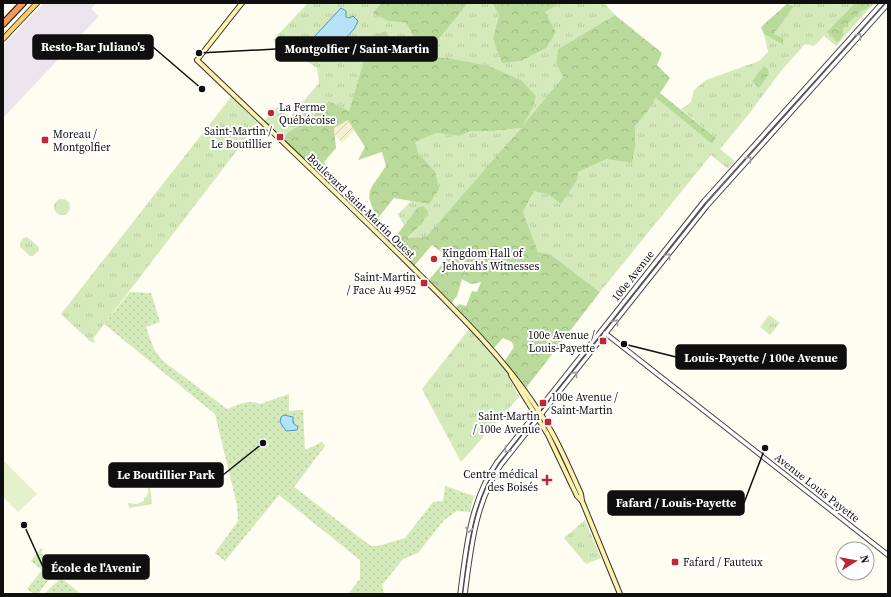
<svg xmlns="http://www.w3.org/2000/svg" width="891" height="597" viewBox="0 0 891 597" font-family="'Source Serif 4',serif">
	<defs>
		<pattern id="farmland-furrows" width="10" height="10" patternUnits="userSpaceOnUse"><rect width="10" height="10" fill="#f5f0d1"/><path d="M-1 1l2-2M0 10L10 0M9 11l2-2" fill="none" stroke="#d1cdb2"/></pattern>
		<pattern id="grass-tufts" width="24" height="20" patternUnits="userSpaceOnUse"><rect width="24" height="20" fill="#d5eaba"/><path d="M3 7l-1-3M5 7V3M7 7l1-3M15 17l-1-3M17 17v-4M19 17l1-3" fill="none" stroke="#b6c89f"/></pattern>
		<pattern id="forest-crowns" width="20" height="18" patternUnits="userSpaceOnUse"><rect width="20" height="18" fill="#b9da9a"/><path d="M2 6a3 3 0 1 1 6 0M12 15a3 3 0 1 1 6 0" fill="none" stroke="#9eba84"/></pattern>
		<pattern id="park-dots" width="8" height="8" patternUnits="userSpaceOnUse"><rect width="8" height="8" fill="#d5eaba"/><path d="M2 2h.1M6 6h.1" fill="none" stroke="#b6c89f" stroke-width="1.8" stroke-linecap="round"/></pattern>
	</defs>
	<rect width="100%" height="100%" fill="#fffcf1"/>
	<!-- industrial -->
	<path fill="#ece4ed" d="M44,3h52l-5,6 8,7 -96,102v-72z"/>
	<!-- farmland -->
	<path fill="url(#farmland-furrows)" d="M348,120l7,11 -13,12 -7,-7 -1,-8z"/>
	<!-- grass -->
	<g fill="url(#grass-tufts)">
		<path d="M308,3h73l-7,10 14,8 18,2 9,16 -3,12 -15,8 -26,-23 -22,75 -20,-10 -18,17 -24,15 -4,7 -19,-19 13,-14 13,10 29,-34 -2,-15 -44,-28z"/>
		<path d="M468,3h24l7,12 -6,23 63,-6 -12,-20 16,-9h44l11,12 -57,34 -2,14 7,14c-44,54 -90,107 -137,160l-19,2 14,-14 -4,-17 -13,17 -6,-11 13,-13 18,3 6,-33 -16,-17 -4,-12 22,-9 22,3 12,-5h22l28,-3v-48l-33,-14 -39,-8 -25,-2z"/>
		<path d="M786,3h88l-38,43 -12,-10 -10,10 -9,-2 -24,27 -32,43 -29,35 15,12 -7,8 -17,-14 -111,137 -50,-38 -12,-2 -15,-40 11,-21 15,4 29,-23 57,-26v-20l13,-15 8,-13 56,46 4,-6 -35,-29 10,-7 3,-12 12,-10 53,-19 9,-9 -4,-18 19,11v-7l-9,-4 20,-28z"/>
		<path d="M231,97l27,26 -154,201 -11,15 2,2 -1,2 -3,-1 -30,-28z"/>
		<path d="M795,102l1,2 -62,69 8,-13z"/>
		<path d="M717,189l2,1 -74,92 -1,-2z"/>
		<circle cx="62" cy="207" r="8"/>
		<path d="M27,237l12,10v3l-6,6h-3l-10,-9v-4l3,-5z"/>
		<path d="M769,315l11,8 -10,12 -10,-8z"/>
		<path d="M469,329l36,41 14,27 -58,65 -39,-73z"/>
		<path d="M149,477l3,27 -23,4 -1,-5 9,1 7,-3v-4l2,1 2,-5v-10l-3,-2z"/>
		<path d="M585,520l16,38 -15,6 -22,-26z"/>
	</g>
	<!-- forest -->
	<g fill="url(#forest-crowns)">
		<path d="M381,3h87l-43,53 24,2 40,8 32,14 15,16 -4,13 -9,16 40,-48 -7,-14 2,-14 57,-34 47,38 -5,12 13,13 -10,15 56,45 -4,6 -56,-46 -8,13 -13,15v20l-3,17 -25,-4 -29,13 -1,8 -16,24 -12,-9 -15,-4 -11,21 15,40 12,2 50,38 -74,96 -22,-26 10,-15 -2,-5 -9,-4 -10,11 -37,-41 3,-4 7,2 6,-15 5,1 4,-10 -10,2 -9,-5 -5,17 -6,7 -22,-23 19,-23 -16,-12 -18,21 -23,-23 26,-35 7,-2 4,6 -7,13 -14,13 19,-1 95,-109 -28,3h-22l-12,5 -22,-3 -22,9 4,12 16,17 4,18 -10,15 -35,-6 -16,20c-16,-28 -8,-27 8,-52l-4,-14 -24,8 7,-13 -17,-27 -14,8 2,20 -12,14 3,8h-12l-32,-30 4,-7 24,-15 18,-17 20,10 22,-75 15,-5 11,28 15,-8 3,-12 -9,-16 -18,-2 -15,-8z"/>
		<path d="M492,3h68l-15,9 11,20 -10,16 -25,13 -19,2 -9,-25 6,-23z"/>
		<path d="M855,3h16l-5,6 -4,1 -19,18v7l-6,8 -6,-9 -4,-2z"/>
		<path d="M787,4l7,2 -20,28 9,4v7l-19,-11 -3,-7z"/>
		<path d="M764,66l4,3 1,5 -10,14 -7,-7z"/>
	</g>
	<!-- park -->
	<g fill="url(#park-dots)">
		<path d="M130,292l21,1 9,29 -14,5 8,22 9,12 64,48c13,-4 20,-10 33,-5l29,-10v17l14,-1 2,40 17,-8 3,4 -31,41 77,59h7l27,-8 28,-36 10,-1 2,-15 29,10 -4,16 -13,-1 -13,9 -26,33 -15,6 -21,26 2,9h-36l12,-15v-19l-81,-65 -54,66 -10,-8 23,-32 -1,-16 -22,-91 -111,-90z"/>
		<path d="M41,548l2,1 -2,4 17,14 -20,27h-4l-7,-5 15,-19 -11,-9z"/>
		<path d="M61,578l20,16h-37z"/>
	</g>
	<!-- pitch -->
	<path fill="#e6f1cc" d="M3,460l34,34 -19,18 -15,-15z"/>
	<!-- water -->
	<g fill="#b6e1f6" stroke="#3d9acd">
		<path d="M341,8l5,3v6l3,1 4,-2 5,5 -4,8 -21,23 -20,-14z"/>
		<path d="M284,415l9,2v6l5,4 -1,3 -11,1 -6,-9 1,-5z"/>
	</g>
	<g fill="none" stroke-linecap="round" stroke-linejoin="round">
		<defs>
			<g id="tertiary">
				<path d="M605,333l283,222"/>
				<path d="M460,594c6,-46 10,-93 37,-132l207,-261 178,-198"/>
				<path d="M465,594c6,-45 10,-91 36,-129l206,-259 181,-202"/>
			</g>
			<g id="secondary">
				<path d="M242,3l-45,57c70,67 140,133 209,201 47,47 96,94 132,149 18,26 30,55 43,84l1,7 38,93"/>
				<path d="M511,375l37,60 29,61 5,5"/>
			</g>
			<path id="primary" d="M3,39l34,-36"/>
			<path id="motorway" d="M3,24l20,-21"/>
		</defs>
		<!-- tertiary casing -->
		<use href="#tertiary" stroke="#424242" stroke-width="5.5"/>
		<!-- secondary casing -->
		<use href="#secondary" stroke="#313131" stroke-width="6"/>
		<!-- primary casing -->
		<use href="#primary" stroke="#202020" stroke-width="6"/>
		<!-- motorway casing -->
		<use href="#motorway" stroke="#202020" stroke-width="8"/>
		<!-- tertiary -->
		<use href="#tertiary" stroke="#fff" stroke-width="3.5"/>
		<!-- secondary -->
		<use href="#secondary" stroke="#fef2ad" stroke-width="4"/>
		<!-- primary -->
		<use href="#primary" stroke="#f8cf68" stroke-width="4.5"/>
		<!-- motorway -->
		<use href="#motorway" stroke="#f39a5a" stroke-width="5.5"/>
	</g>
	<!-- one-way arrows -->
	<defs><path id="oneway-chevron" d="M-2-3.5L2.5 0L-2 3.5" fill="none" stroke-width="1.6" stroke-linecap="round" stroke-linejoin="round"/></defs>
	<g stroke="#9f9f9f">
		<use href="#oneway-chevron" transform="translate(859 36) rotate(-48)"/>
		<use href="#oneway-chevron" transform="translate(749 159) rotate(-48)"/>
		<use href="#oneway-chevron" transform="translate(668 256) rotate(-52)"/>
		<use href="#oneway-chevron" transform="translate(616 322) rotate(-52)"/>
		<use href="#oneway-chevron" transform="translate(575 374) rotate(-52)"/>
		<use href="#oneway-chevron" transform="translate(507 450) rotate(129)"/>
		<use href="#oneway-chevron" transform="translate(469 530) rotate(102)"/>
	</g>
	<!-- markers -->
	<g fill="#bf2734" stroke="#fff" stroke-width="1.5">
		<circle cx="271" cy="113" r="4"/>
		<rect x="276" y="133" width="8" height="8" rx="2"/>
		<rect x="41" y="136" width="8" height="8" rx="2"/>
		<circle cx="434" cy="259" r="4"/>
		<rect x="420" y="279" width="8" height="8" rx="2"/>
		<rect x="599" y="337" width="8" height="8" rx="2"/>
		<rect x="539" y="399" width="8" height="8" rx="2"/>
		<rect x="544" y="418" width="8" height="8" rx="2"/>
		<path d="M545 474h4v4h4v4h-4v4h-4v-4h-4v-4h4z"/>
		<rect x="671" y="558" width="8" height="8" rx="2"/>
	</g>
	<g text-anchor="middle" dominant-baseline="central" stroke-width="4" stroke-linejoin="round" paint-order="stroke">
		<!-- poi labels -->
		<g font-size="11" fill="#0f0f0f" stroke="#fff" text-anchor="start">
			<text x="279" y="107">La Ferme<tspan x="279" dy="13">Québécoise</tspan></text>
			<text x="272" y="131" text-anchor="end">Saint-Martin /<tspan x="272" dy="13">Le Boutillier</tspan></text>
			<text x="53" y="134">Moreau /<tspan x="53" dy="13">Montgolfier</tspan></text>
			<text x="442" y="253">Kingdom Hall of<tspan x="442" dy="13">Jehovah's Witnesses</tspan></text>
			<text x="416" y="277" text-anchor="end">Saint-Martin<tspan x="416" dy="13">/ Face Au 4952</tspan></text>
			<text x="595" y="335" text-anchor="end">100e Avenue /<tspan x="595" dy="13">Louis-Payette</tspan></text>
			<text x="551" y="397">100e Avenue /<tspan x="551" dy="13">Saint-Martin</tspan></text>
			<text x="540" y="416" text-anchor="end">Saint-Martin<tspan x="540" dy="13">/ 100e Avenue</tspan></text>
			<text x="538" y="474" text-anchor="end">Centre médical<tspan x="538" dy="13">des Boisés</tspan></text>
			<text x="683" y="562">Fafard / Fauteux</text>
		</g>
		<!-- street labels -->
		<g font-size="11" fill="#0f0f0f" stroke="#fff">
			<text transform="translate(361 206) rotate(44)">Boulevard Saint-Martin Ouest</text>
			<text transform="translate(633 276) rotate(-52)">100e Avenue</text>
			<text transform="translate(817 488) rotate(38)">Avenue Louis Payette</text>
		</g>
	</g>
	<!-- callouts -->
	<path fill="none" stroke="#0f0f0f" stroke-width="1.5" d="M202 89L153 47M199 53L276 49M624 344L676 357M263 443L223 475M765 448L744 503M24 525L43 567"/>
	<g fill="#0f0f0f" stroke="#fff" stroke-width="1.5">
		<circle cx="202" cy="89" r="4"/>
		<circle cx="199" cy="53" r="4"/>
		<circle cx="624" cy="344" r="4"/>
		<circle cx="263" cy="443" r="4"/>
		<circle cx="765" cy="448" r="4"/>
		<circle cx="24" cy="525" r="4"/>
	</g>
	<g fill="#0f0f0f" stroke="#0f0f0f" stroke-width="1.5">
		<rect x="33" y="35" width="120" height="24" rx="4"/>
		<rect x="276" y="37" width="161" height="24" rx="4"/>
		<rect x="676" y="345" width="170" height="24" rx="4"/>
		<rect x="109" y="463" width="114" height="24" rx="4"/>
		<rect x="608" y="491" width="136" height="24" rx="4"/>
		<rect x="43" y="555" width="106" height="24" rx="4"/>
	</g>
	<g font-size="12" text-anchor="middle" font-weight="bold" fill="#fff">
		<text x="93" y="51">Resto-Bar Juliano's</text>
		<text x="357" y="53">Montgolfier / Saint-Martin</text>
		<text x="761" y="362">Louis-Payette / 100e Avenue</text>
		<text x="166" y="479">Le Boutillier Park</text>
		<text x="676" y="507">Fafard / Louis-Payette</text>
		<text x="96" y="572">École de l'Avenir</text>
	</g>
	<!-- border -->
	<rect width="891" height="597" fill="none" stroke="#0f0f0f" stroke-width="8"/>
	<!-- north arrow -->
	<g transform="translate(855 561) rotate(79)"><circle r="19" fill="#ffffff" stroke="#9f9f9f"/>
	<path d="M0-3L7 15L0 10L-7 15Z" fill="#bf2734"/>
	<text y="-6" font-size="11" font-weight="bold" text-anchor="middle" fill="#0f0f0f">N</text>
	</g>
</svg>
